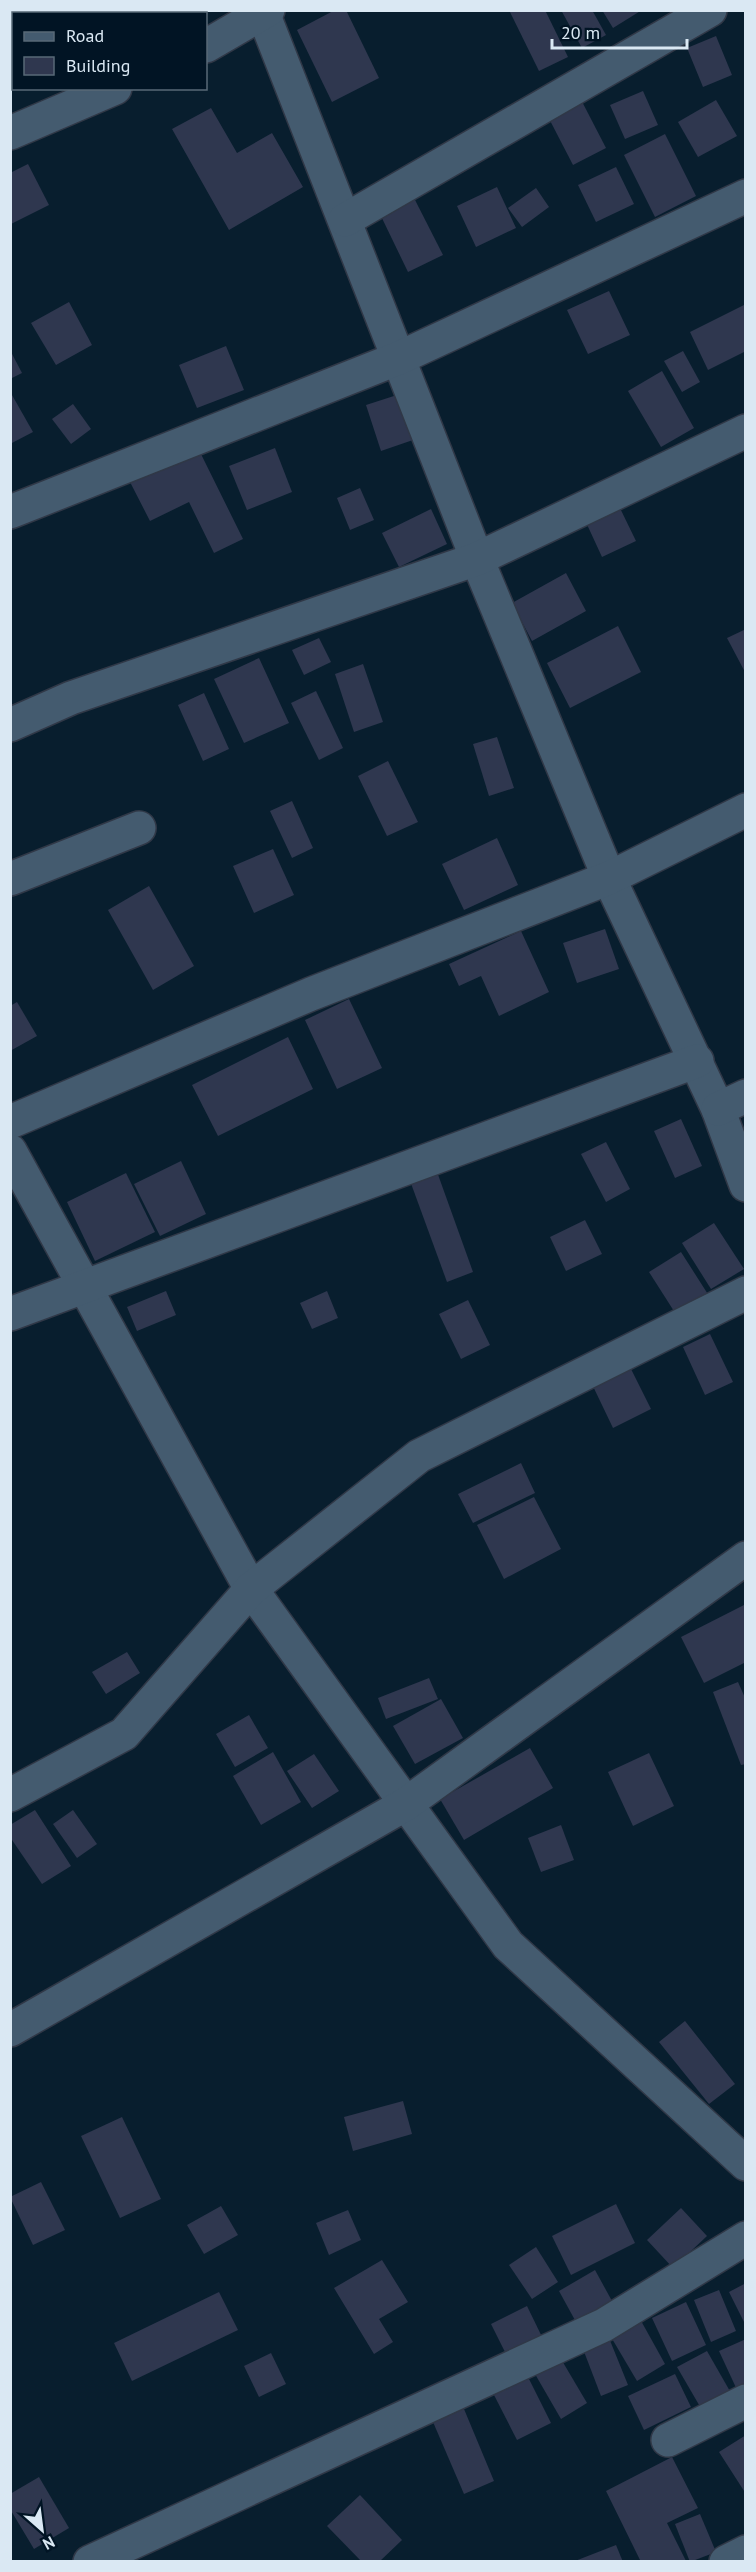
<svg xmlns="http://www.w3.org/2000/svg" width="756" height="2572" viewBox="0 0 756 2572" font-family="'PT Sans',sans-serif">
	<rect width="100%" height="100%" fill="#081e2e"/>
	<!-- building -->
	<g fill="#2f374f">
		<path d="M335,10h11l33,68 -47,24 -35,-72z"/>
		<path d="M509,10h36l23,47 -29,14z"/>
		<path d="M561,10h31l14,25 -24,13z"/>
		<path d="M602,10h40l-29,18z"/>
		<path d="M716,36l16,39 -29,12 -16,-39z"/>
		<path d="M576,90l30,58 -33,17 -30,-58z"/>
		<path d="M643,91l15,34 -33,14 -15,-34z"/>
		<path d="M716,100l21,36 -39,21 -20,-35z"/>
		<path d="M211,108l26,45 35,-20 31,54 -74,43 -57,-101z"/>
		<path d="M665,134l31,62 -41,21 -31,-62z"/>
		<path d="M28,164l21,41 -38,19 -1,-51z"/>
		<path d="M616,167l18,37 -38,18 -18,-37z"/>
		<path d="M497,187l19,41 -40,19 -19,-41z"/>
		<path d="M536,188l13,19 -27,20 -14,-19z"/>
		<path d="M413,196l30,59 -35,17 -29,-60z"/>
		<path d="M609,291l21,44 -42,19 -21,-44z"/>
		<path d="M69,302l23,43 -36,20 -25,-42z"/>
		<path d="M746,304v47l-38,19 -18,-38z"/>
		<path d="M226,346l18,44 -47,18 -18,-43z"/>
		<path d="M10,350l12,23 -12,6z"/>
		<path d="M683,351l17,31 -18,10 -18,-31z"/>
		<path d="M662,371l32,57 -33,19 -33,-56z"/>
		<path d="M12,395l21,37 -23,12v-48z"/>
		<path d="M397,395l16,45 -32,11 -15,-46z"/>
		<path d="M73,404l18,25 -20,15 -19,-25z"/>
		<path d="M198,448l45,91 -29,14 -25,-51 -39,19 -20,-39z"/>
		<path d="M275,448l17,44 -45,18 -18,-44z"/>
		<path d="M360,488l14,32 -24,10 -13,-32z"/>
		<path d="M617,502l19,39 -34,16 -18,-39z"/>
		<path d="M431,509l16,35 -48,23 -17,-34z"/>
		<path d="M566,573l20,38 -54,30 -20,-38z"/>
		<path d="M618,626l23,46 -71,36 -23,-45z"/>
		<path d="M746,629v45l-19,-36z"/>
		<path d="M319,638l12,24 -27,13 -12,-25z"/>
		<path d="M259,658l30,65 -45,20 -30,-64z"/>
		<path d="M363,664l20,58 -29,10 -19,-58z"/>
		<path d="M316,691l27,57 -24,12 -28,-57z"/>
		<path d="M204,693l25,56 -26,12 -25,-56z"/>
		<path d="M497,737l17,51 -25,8 -16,-52z"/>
		<path d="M388,761l30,61 -31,14 -29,-60z"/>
		<path d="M292,801l21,47 -21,10 -22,-47z"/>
		<path d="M497,838l21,47 -54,25 -22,-46z"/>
		<path d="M273,849l21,46 -40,18 -21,-47z"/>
		<path d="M149,886l45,80 -41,24 -45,-80z"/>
		<path d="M605,929l14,40 -42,14 -14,-40z"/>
		<path d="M521,931l28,61 -50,24 -18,-40 -22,10 -10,-22z"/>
		<path d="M349,999l33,69 -45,21 -32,-69z"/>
		<path d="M17,1002l20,34 -27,15v-45z"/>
		<path d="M288,1037l25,52 -95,47 -26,-51z"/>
		<path d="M681,1119l21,47 -27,12 -21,-47z"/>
		<path d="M606,1142l24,47 -24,13 -25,-48z"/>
		<path d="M181,1161l25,53 -46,22 -26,-52z"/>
		<path d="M436,1169l37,103 -26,10 -38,-104z"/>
		<path d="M126,1173l29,59 -60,29 -28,-59z"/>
		<path d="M585,1220l17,34 -36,17 -16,-34z"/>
		<path d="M714,1223l30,46 -33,20 -29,-46z"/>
		<path d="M681,1252l30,47 -32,20 -30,-47z"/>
		<path d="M166,1291l10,24 -39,16 -10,-24z"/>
		<path d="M327,1291l11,27 -26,11 -12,-26z"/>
		<path d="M468,1300l22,45 -29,14 -22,-45z"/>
		<path d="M710,1334l23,48 -28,13 -22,-48z"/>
		<path d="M627,1361l24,48 -38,19 -23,-48z"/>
		<path d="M521,1463l14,30 -62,30 -15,-29z"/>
		<path d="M534,1497l27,52 -57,30 -27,-54z"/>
		<path d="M746,1604v58l-42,21 -23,-46z"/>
		<path d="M127,1652l13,21 -34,21 -14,-22z"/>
		<path d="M429,1678l9,21 -52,20 -8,-21z"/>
		<path d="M738,1682l8,18v64l-5,1 -28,-73z"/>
		<path d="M441,1699l22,39 -48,26 -22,-38z"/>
		<path d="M249,1715l19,33 -33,19 -19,-33z"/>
		<path d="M530,1748l23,40 -89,52 -24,-41z"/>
		<path d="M273,1752l28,50 -40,23 -28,-49z"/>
		<path d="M649,1753l25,53 -41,20 -25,-54z"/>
		<path d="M314,1754l25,37 -27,17 -25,-37z"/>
		<path d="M35,1810l36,56 -29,18 -32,-47v-12z"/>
		<path d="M73,1810l24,34 -20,14 -24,-34z"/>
		<path d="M561,1825l13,35 -33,12 -13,-34z"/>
		<path d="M685,2021l50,63 -26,20 -50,-62z"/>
		<path d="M403,2101l9,33 -59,17 -9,-34z"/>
		<path d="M122,2117l39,82 -41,19 -39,-82z"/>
		<path d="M41,2182l24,48 -32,15 -23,-48z"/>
		<path d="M616,2204l19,39 -64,32 -19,-39z"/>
		<path d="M221,2206l17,29 -34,19 -17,-29z"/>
		<path d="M681,2208l26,28 -34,32 -26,-28z"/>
		<path d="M348,2210l13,30 -32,15 -13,-32z"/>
		<path d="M536,2247l22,35 -26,17 -23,-34z"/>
		<path d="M382,2260l26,42 -29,17 14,23 -19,12 -40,-66z"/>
		<path d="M595,2270l17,31 -36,21 -17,-31z"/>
		<path d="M746,2283v43l-17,-34z"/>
		<path d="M719,2290l17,41 -25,11 -17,-42z"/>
		<path d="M219,2292l19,38 -106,51 -18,-38z"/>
		<path d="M686,2302l20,43 -34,16 -20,-43z"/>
		<path d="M527,2306l18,37 -36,17 -18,-36z"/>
		<path d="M640,2319l25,45 -28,17 -26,-44z"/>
		<path d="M609,2338l19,47 -27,11 -18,-47z"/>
		<path d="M746,2339v50l-8,3 -19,-41z"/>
		<path d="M707,2351l24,42 -29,17 -25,-43z"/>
		<path d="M271,2353l15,31 -27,13 -15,-31z"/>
		<path d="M561,2359l26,44 -26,16 -26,-45z"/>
		<path d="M675,2374l16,33 -47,23 -16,-34z"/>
		<path d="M528,2377l23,46 -34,17 -23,-45z"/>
		<path d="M464,2409l30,72 -30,13 -31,-72z"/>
		<path d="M746,2435v59l-27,-42z"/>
		<path d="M672,2457l26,51 -31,15 19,38 -45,1 -35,-71z"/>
		<path d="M39,2477l30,51 -35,21 -24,-40v-15z"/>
		<path d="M360,2495l42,45 -23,22h-17l-35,-36z"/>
		<path d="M700,2514l16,38 -26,10 -15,-38z"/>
		<path d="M616,2545l7,17h-48v-1z"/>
	</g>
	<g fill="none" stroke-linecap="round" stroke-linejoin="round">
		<defs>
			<g id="street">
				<path d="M263,13l214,546 132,319 109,231 28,76"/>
				<path d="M206,46l62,-36"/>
				<path d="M10,133l105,-45"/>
				<path d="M345,220l365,-210"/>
				<path d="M10,512l389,-154 347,-162"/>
				<path d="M10,725l61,-27 406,-139 269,-128"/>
				<path d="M10,879l129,-51"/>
				<path d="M718,1109l28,-13"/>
				<path d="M10,1122l301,-128 298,-116 137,-68"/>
				<path d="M10,1151l241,438 257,356 238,219"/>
				<path d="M10,1314l687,-253"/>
				<path d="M10,1795l114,-61 127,-145 168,-133 327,-163"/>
				<path d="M10,2030l396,-226 340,-246"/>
				<path d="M668,2440l78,-39"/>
				<path d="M90,2562l514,-237 142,-87"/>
				<path d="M726,2562l20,-10"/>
			</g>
		</defs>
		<!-- street casing -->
		<use href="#street" stroke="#303847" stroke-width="36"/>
		<!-- street -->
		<use href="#street" stroke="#445b6f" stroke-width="33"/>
	</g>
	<!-- border -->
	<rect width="756" height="2572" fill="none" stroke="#dae8f3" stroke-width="24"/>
	<!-- legend -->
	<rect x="12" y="12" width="195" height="78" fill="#011424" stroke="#586977" stroke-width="1.5"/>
	<rect x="24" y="32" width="30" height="9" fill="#445b6f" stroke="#586977" stroke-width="1.5"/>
	<text x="66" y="42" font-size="18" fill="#dae8f3">Road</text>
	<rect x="24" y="57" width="30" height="18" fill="#2f374f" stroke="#586977" stroke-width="1.5"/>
	<text x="66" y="72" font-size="18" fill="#dae8f3">Building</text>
	<!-- north arrow -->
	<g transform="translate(42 2530) rotate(152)" stroke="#011424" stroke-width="4.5" paint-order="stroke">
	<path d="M0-4.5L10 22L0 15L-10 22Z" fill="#dae8f3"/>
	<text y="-9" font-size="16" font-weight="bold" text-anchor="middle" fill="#dae8f3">N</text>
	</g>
	<!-- scale -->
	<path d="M552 39v9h135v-9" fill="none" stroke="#dae8f3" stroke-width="3"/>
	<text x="561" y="39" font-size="18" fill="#dae8f3" stroke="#011424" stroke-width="4.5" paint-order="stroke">20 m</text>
</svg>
